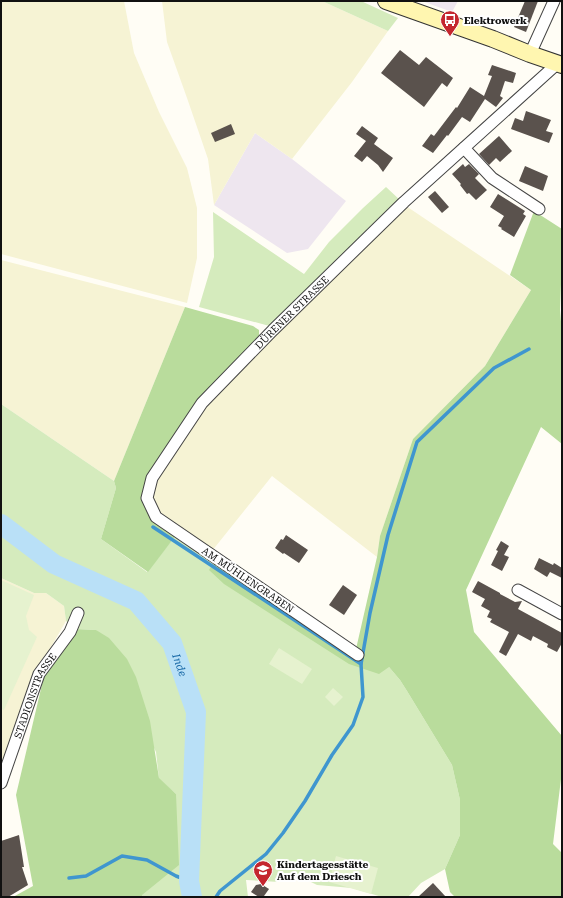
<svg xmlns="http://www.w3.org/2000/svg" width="563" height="898" viewBox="0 0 563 898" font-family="'Roboto Serif',serif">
	<rect width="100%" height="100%" fill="#fffdf5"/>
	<!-- industrial -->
	<g fill="#eee6ef">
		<path d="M422,1h36l-6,11z"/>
		<path d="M255,133l37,26 54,42 -38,48 -21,4 -73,-48z"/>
	</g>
	<!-- farmland -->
	<g fill="#f6f3d4">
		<path d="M1,1h123l10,52 25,59 28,56 10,40v50l-10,45 -186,-49z"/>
		<path d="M162,1h160l66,30 -36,51 -60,77 -37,-26 -41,72 -6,-46 -21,-61 -20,-56z"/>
		<path d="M406,206l125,84 -46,76 -72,73 -33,97 -3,21 -105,-81 -60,75 -53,-37 -9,-17 5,-17 50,-75z"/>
		<path d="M1,260l184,47 -71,174 -113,-77z"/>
		<path d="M1,578l33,15h12l18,13 2,15 -30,52 -35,95z"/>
	</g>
	<!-- green -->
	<g fill="#d5ebbd">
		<path d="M322,1h39l37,17 -10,13z"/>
		<path d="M386,187l15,14 -128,126 -74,-20 15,-50 -1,-45 91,62 25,-32 34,-34z"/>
		<path d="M1,404l113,77 2,7 -15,51 46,33 30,-38 38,26 -5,10 179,97 11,13 7,11 45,74 8,35v35l-15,34 -24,14 -13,14h-26l-30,-9 -35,-3 -12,-6 -22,-3 -4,6 -33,-2 2,17h-106v-2l34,-101 -17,-15 -3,-27 -60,-122 -20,-1 -10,-8 -2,-15 -18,-13h-12l-33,-15z"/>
	</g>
	<!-- forest -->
	<g fill="#b9dc9c">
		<path d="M534,211l28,18v29l-2,52 2,23v111l-21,-17 -75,163 8,42 88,104v35l-9,73 9,9v44h-107l-5,-5 -5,-23 15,-34v-35l-8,-35 -45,-74 -7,-11 -11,-13 -10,7 -30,-10 -125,-80 -15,-14 6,-10 141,89 21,-92 3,-21 33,-97 72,-73 46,-76 -21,-15z"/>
		<path d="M185,307l68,19 6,4v11l-59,59 -57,99 34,35 -29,38 -47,-33 15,-51 -2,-7z"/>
		<path d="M76,629l20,1 13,8 18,21 9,18 14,44 9,57 17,16 3,71 -37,30v2h-129l20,-11 -17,-91 28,-119z"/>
	</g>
	<!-- pitch -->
	<g fill="#e6f2cf">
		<path d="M1,580l33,15 -8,21 3,14 8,7 -33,73 -3,-1z"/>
		<path d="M279,648l33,21 -10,15 -33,-20z"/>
		<path d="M333,688l10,9 -9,9 -9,-9z"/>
		<path d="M336,856l42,12 -7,26 -42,-12z"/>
	</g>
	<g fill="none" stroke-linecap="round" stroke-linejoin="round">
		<!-- stream -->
		<g stroke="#3f96cf" stroke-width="3.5">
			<path d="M153,527l208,137 2,33 -10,28 -21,30 -27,46 -22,32 -17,21 -46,37 -4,6"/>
			<path d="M361,664l9,-51 18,-78 29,-93 77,-74 35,-19"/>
			<path d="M69,878l17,-2 36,-20 25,4 29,16 13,5"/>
		</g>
		<!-- river -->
		<path stroke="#b9e0f7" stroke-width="20" id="s1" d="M1,524l53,40 82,37 36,42 24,69 -7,169 3,16"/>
	</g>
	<!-- building -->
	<g fill="#5a524d">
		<path d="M525,1h13l-12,31 -12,-5z"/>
		<path d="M400,50l19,15 7,-8 27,21 -6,9 -5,-4 -18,24 -43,-34z"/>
		<path d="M492,65l24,8 -3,10 -8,-2 -5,15 3,2 -7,9 -11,-8 -15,23 -8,-5 -14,19 -1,-1 -14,18 -11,-7 9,-12 3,2 22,-29 1,1 13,-21 14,9 8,-20 -4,-1z"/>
		<path d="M526,111l25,9 -5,11 7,2 -4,10 -38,-14 4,-11 8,3z"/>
		<path d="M231,124l4,10 -20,8 -4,-9z"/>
		<path d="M362,126l16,12 -4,6 19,14 -10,14 -5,-7 -11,-9 -5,6 -8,-6 12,-15 -10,-7z"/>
		<path d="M499,136l13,15 -12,11 -4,-4 -7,7 -10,-11z"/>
		<path d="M463,164l2,3 4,-3 10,10 -4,4 12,12 -11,10 -7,-7 -2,1 -7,-9 1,-1 -9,-10z"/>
		<path d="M525,166l23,10 -5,15 -24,-10z"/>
		<path d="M435,191l14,16 -7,6 -14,-16z"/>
		<path d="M498,194l27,17 -2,3 3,2 -12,21 -13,-8 1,-1 -4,-2 6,-10 -14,-9z"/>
		<path d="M286,535l22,15 -9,13 -15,-10 -1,1 -8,-6 6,-9 2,1z"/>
		<path d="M501,541l8,5 -5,9 5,2 -7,14 -11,-6 7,-14 -2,-1z"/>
		<path d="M539,558l14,7 1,-2 8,5v10l-12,-6 -3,5 -13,-8z"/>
		<path d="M478,581l22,12v1l15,8 7,-1 -4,8 44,24v10l-5,9 -10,-5 1,-3 -15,-8 -2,5 -13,-7 -12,22 -7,-4 10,-20 -19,-10 2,-3 -5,-2 3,-6 -9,-5 4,-7 -13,-7z"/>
		<path d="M343,585l14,10 -13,20 -15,-10z"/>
		<path d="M19,835l5,32h-2l6,18 -20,12h-7v-56z"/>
		<path d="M433,883l13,14h-28z"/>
		<path d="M261,884l8,5 -5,7 -5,1 -8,-5 5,-7z"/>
	</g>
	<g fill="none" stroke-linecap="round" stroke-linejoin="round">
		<defs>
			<g id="street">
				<path d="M530,54l24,-53"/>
				<path d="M464,148l28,30 47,31"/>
				<path d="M518,590l44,24"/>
				<path id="s2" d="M358,655l-202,-138 -9,-19 5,-20 50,-75 71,-73 131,-128 154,-139"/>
				<path id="s3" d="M1,783l38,-109 31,-42 8,-19"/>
			</g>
			<path id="secondary" d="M386,1l107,38 37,15 32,11"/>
		</defs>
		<!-- street casing -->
		<use href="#street" stroke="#444" stroke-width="13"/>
		<!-- secondary casing -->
		<use href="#secondary" stroke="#333" stroke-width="18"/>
		<!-- street -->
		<use href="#street" stroke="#fff" stroke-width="11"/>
		<!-- secondary -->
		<use href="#secondary" stroke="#fff6b0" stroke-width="16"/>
	</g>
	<!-- icons -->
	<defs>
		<symbol id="bus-pin" viewBox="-11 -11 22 30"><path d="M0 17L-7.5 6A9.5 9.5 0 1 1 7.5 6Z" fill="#c4262e" stroke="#fff"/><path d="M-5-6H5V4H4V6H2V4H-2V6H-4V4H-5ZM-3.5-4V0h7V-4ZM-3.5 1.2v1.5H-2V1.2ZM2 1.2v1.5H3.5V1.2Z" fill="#fff"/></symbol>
		<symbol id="school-pin" viewBox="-11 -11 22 30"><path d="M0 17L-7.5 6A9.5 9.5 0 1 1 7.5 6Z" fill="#c4262e" stroke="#fff"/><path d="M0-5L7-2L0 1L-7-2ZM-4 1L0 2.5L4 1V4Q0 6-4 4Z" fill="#fff"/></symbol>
	</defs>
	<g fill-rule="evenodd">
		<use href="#bus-pin" x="439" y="9" width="22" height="30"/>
		<use href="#school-pin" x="252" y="859" width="22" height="30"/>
	</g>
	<g text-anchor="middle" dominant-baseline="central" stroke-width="4" stroke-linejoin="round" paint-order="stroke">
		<!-- poi labels -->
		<g font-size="10" font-weight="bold" fill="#111" stroke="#fff" text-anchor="start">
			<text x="464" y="20">Elektrowerk</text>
			<text x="277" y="864">Kindertagesstätte<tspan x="277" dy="12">Auf dem Driesch</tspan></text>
		</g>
		<!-- street labels -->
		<g font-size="10" fill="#111" stroke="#fff">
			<text stroke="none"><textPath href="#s2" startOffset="504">DÜRENER STRASSE</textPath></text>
			<text transform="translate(248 580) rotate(34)">AM MÜHLENGRABEN</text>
			<text stroke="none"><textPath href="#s3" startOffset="94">STADIONSTRASSE</textPath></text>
		</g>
		<!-- water labels -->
		<g font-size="11" font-style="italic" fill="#1768a6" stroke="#fff">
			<text stroke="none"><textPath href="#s1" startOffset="235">Inde</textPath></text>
		</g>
	</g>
	<!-- border -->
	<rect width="563" height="898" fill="none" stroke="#111111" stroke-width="4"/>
</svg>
